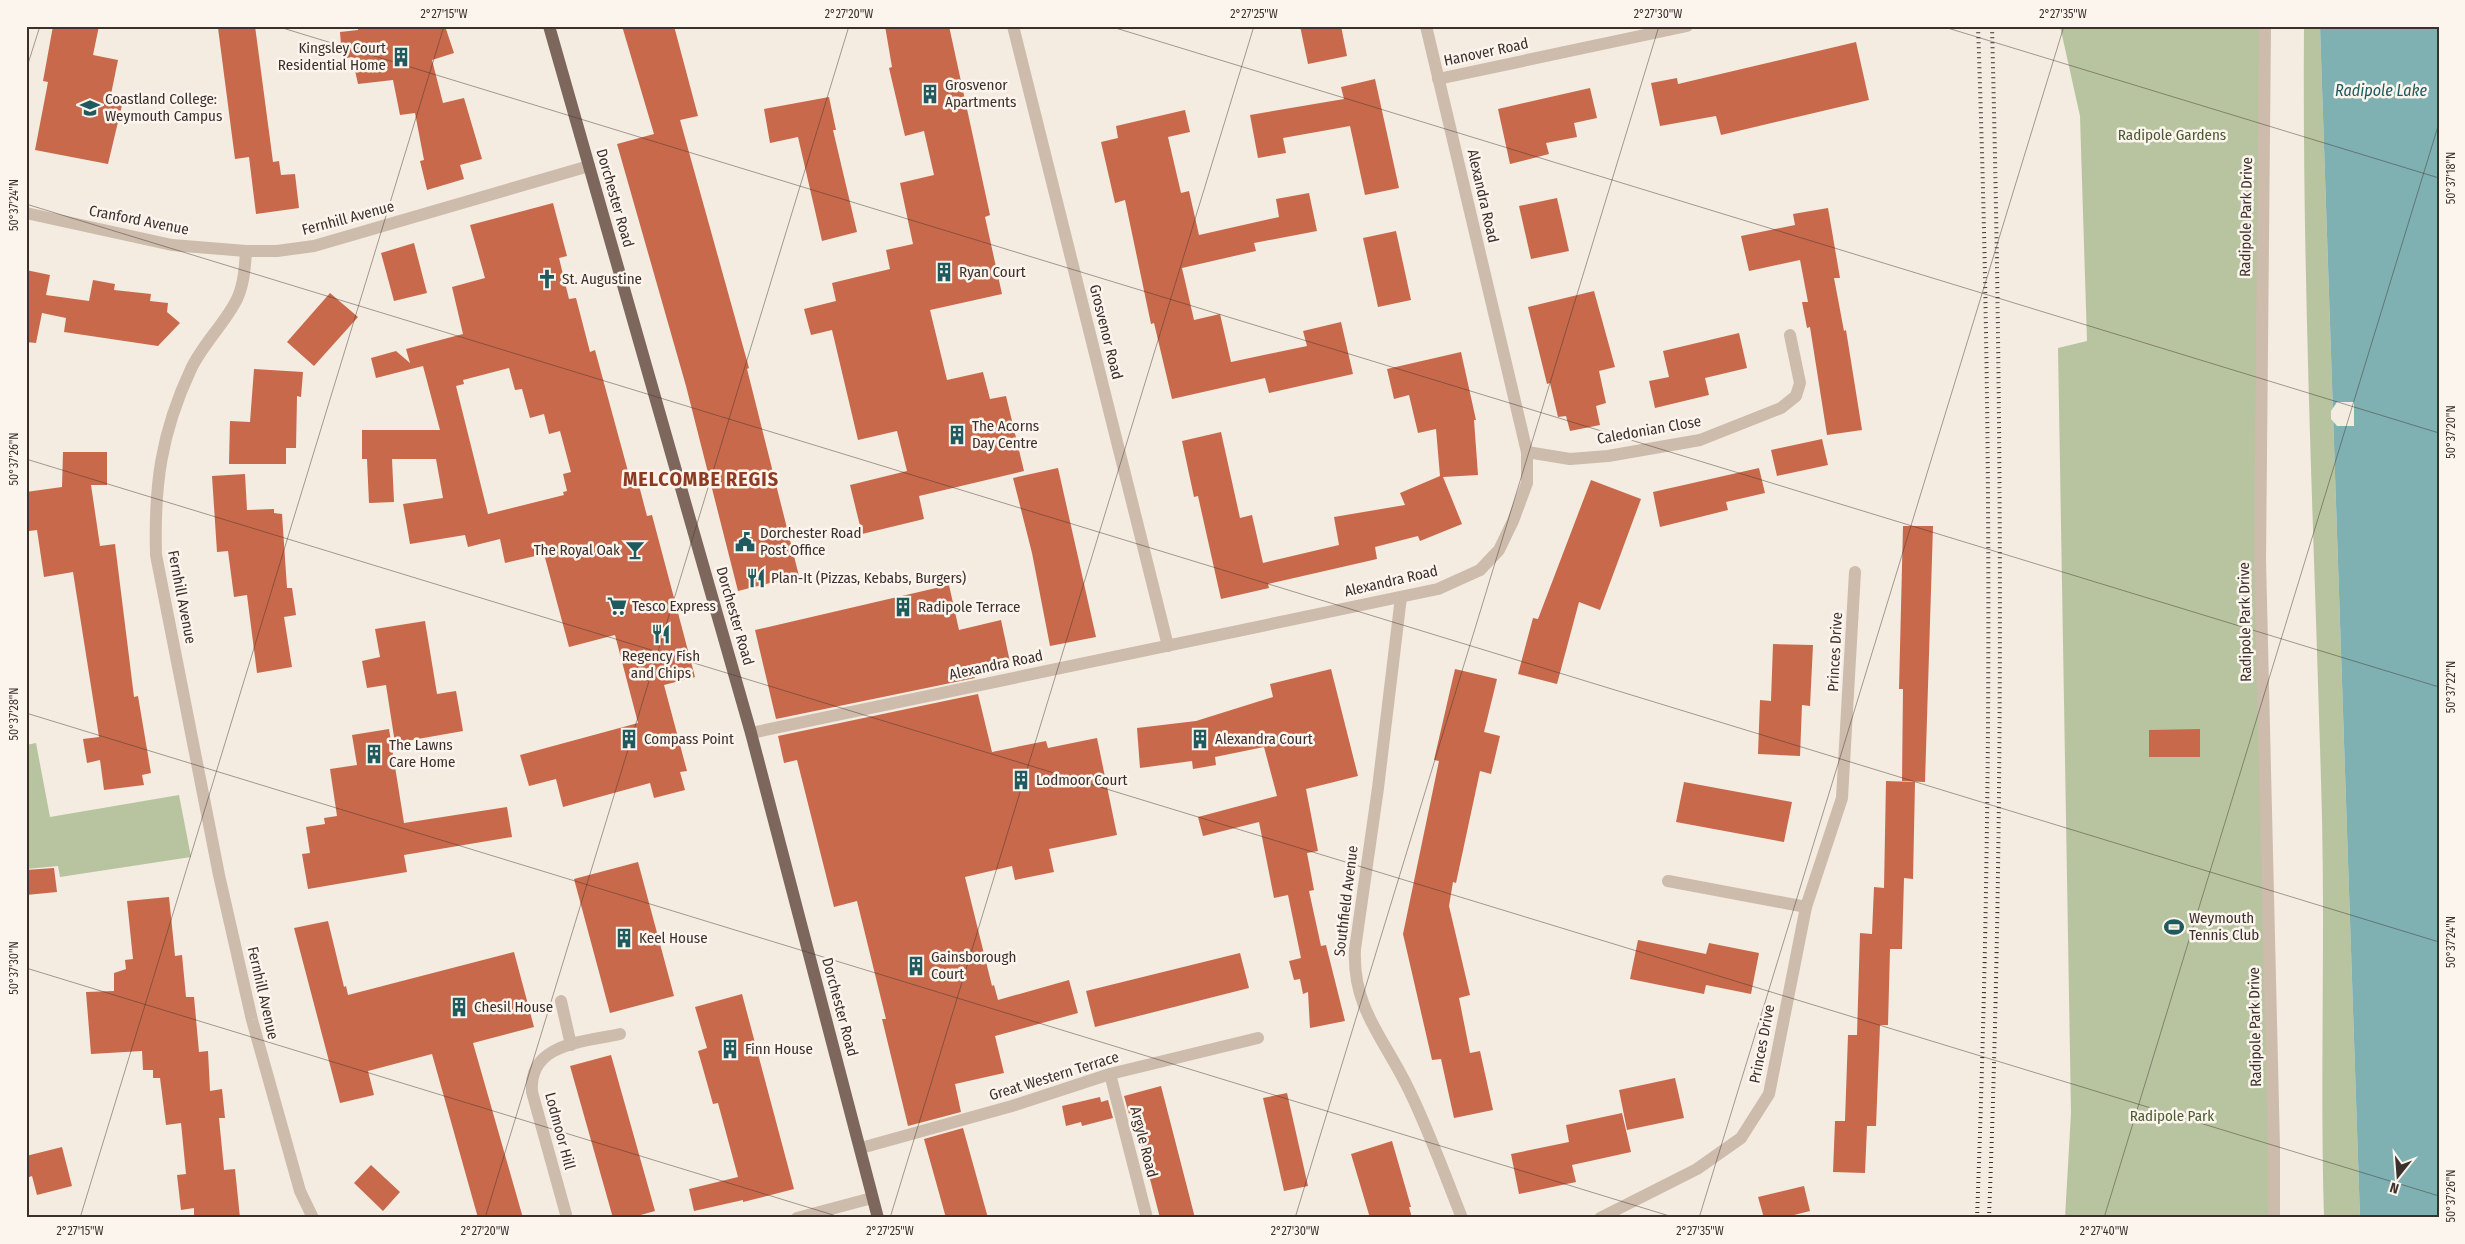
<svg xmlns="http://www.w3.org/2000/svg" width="2465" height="1244" viewBox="0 0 2465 1244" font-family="'Fira Sans Condensed',sans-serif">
	<rect width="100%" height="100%" fill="#f4ebe1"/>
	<!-- green -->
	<g fill="#b8c4a0">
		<path d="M2060,26h205l-4,312 13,880h-209l6,-105 -13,-765 29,-7 -7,-225z"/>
		<path d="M2304,26h16l40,1192h-36c-4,-134 1,-268 -2,-401 -7,-264 -20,-527 -18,-791z"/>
		<path d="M36,743l14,74 129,-22 12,62 -131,20 -2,-11 -32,3v-124z"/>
	</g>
	<!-- water -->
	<path fill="#7fb0b2" d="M2320,26h119v1192h-79z"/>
	<!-- pier -->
	<path fill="#f4ebe1" d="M2337,402h17v24h-17l-6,-7v-8z"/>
	<!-- building -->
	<g fill="#c8694b" fill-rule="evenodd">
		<path d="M53,26h46l-6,29 25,5 -8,39 13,2 -15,63 -73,-14 13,-68 -5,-1z"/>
		<path d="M234,26h21l18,136 6,-1 2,14 14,-1 4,34 -43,6 -7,-57 -14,2 -17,-131z"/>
		<path d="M358,26h87l9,27 -22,7 11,43 21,-5 18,61 -22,6 4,14 -37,11 -7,-29 4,-1 -9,-47 -15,2 -7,-35 -35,4 -6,-27 -10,2 -2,-27 18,-2z"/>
		<path d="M622,26h52l24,90 -18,4 69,248 -2,1 52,207 -61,15 -52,-205 -69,-242 37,-10z"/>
		<path d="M885,26h64l41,189 -5,2 17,77 -72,16 17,70 36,-8 7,27 16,-3 18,75 -105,25 5,23 -62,15 -12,-49 57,-14 -10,-40 -39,9 -26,-110 -21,5 -7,-26 32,-8 -4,-18 58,-14 -4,-19 27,-6 -13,-61 34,-8 -10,-44 -19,5 -16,-68 3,-1z"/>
		<path d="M1300,26h41l6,30 -39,8z"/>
		<path d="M1856,42l13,58 -148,35 -5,-19 -56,10 -9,-43 26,-5 1,6z"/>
		<path d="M1375,79l24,109 -34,7 -15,-69 -67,12 3,15 -28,5 -8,-43 94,-16 -3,-12z"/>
		<path d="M1590,88l7,30 -23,5 3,14 -31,6 3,11 -39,10 -12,-55z"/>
		<path d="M829,97l7,33h-3l24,102 -35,9 -24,-104 -28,6 -6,-34z"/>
		<path d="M1185,110l5,22 -22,5 13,56 8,-2 10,44 80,-18 -3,-18 33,-6 8,38 -63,12 2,8 -74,17 12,52 26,-6 11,48 76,-16 -4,-15 38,-9 12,52 -84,19 -4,-15 -93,21 -18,-76 -3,1 -26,-124 -10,3 -14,-61 17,-4 -2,-12z"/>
		<path d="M1557,198l12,53 -38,8 -12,-53z"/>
		<path d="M553,203l14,53 -8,2 10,41 7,-1 14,54 5,-2 34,125 7,-1 11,42 5,-1 43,162 -31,8 23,86 -7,1 5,18 -31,8 -4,-15 -87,24 -7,-28 -27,7 -9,-31 118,-32 -23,-88 -46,12 -25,-93 -39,9 -5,-24 -32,8 -3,-12 -55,9 -7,-40 40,-6 -7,-39h-44l2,43 -25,1 -2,-44h-5v-29h78l-17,-64 -47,12 -5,-20 25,-7 14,12 -4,-14 57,-15 -11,-47 33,-9 -15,-53zM509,368l6,22 7,-1 8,29 14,-4 5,20 11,-3 11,41 -8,2 4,17 -4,1 1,3 -76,19 -32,-128 8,-2 -1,-4z"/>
		<path d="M1828,208l12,70h-6l10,53 2,-1 16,100 -35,5 -17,-108 -3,1 -5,-26h6l-8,-42 -51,11 -8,-35 54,-11 -2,-11z"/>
		<path d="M1396,231l15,69 -33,7 -15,-69z"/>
		<path d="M414,243l13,50 -33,8 -13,-48z"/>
		<path d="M26,270l24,5 -4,20 43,6 4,-21 22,4 -1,6 37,4 -1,7 18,2 -1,9 13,11 -22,23 -94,-14 2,-14 -24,-5 -6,30 -10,-1z"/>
		<path d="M1594,291l21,76 -16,4 7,32 -10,3 4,19 -30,6 -4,-15 -8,1 -8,-34 -3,1 -19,-77z"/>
		<path d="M330,293l28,24 -44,49 -27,-24z"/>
		<path d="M1739,333l8,35 -42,10 4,17 -54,13 -6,-27 20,-4 -6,-26z"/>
		<path d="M1461,352l15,68h-2l4,55 -35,2 19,47 -42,17 -2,-5 -43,11 2,12 -109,25 1,4 -48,11 -23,-103 -4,1 -12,-56 39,-9 19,86 12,-3 11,48 76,-18 -5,-28 71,-12 -5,-12 40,-17 -4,-47 -18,4 -9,-38 -15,4 -7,-30z"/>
		<path d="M254,369l49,3 -2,25 -4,-1 -1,52h-10v16h-57l1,-43 20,1z"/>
		<path d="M1822,439l6,26 -51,11 -6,-26z"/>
		<path d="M63,452h44v33h-16l9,61 15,-2 19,153 4,-1 13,77 -9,2 2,10 -40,5 -4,-30 -13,3 -4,-24 16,-2 -26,-165 -29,5 -7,-47 -8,1 -3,-39 36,-5z"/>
		<path d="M1058,468l38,169 -46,9 -18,-93 -19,-75z"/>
		<path d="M1759,468l6,25 -39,9 2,8 -68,17 -7,-35z"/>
		<path d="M245,474l2,36 27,-1v4l8,1 5,74h5l4,27 -12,2 8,50 -35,6 -10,-78 -13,2 -6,-46 -11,1 -5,-76z"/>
		<path d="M1591,480l50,19 -41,111 -21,-8 -22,82 -39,-10 15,-56 5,1z"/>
		<path d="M1903,526h30l-8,256 -23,-1 1,-92h-4z"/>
		<path d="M949,585l10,45 42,-10 9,42 -37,9 2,7 -199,41 -21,-89z"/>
		<path d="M425,621l12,73 19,-3 7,40 -68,12 -9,-58 -19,3 -5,-27 18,-4 -5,-28z"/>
		<path d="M1773,644l40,1 -3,61 -8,-1 -2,51 -42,-2 2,-54 11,1z"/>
		<path d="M1331,669l27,107 -52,13 12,62 -11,2 7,37 -5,1 12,55 5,-1 19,76 -35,7 -2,-36 -5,2 -3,-15 -6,1 -5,-19 12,-3 -13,-63 -14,3 -15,-76 -56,14 -5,-19 79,-21 -13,-49 -49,10 1,8 -23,4 -1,-8 -52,7 -3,-40 59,-7 77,-24 -3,-13z"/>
		<path d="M1455,669l42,10 -13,53 16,4 -9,38 -11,-3 -24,112 -3,-1 -4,24 21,89 -11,3 11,55 10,-2 13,59 -39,8 -13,-59 -9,1 -29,-126 36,-173 -5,-1z"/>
		<path d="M978,694l14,58 54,-11 2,7 49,-10 20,97 -68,14 5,23 -39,8 -3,-14 -47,11 27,109 2,-1 4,15 71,-20 9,33 -83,23 9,37 -49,11 6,28 -53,14 -26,-107h4l-29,-118 -23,6 -37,-147 -13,3 -6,-27z"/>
		<path d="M389,729l15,94 103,-16 5,30 -108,18 3,17 -99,17 -6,-35 8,-1 -4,-26 19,-3 -1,-6 13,-2 -7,-47 27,-4 -5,-30z"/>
		<path d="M2200,729v28h-51v-27z"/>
		<path d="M1886,781l29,1 -2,97 -9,-1 -2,71h-12l-2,76h-8l-4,101h-9l-2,47 -32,-1 2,-51h10l3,-86h9l3,-102 12,1 2,-47 10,1z"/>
		<path d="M1684,782l108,20 -8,40 -108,-20z"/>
		<path d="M638,862l36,134 -64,17 -36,-134z"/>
		<path d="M54,868l3,24 -31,3v-25z"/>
		<path d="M169,897l6,59 7,-1 4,42h8l5,55 9,-1 2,40 12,-2 3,29h-6l5,52 11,-1 5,49h-46v-10l-13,2 -4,-35 9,-1 -5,-51 -15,2 -6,-47h-7v-8h-10l-1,-19 -51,3 -5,-62 28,-1v-18l12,-4 -1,-9 8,-1 -6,-58z"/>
		<path d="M328,921l16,66 2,-1 2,9 166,-43 20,75 -61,16 50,175h-45l-46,-164 -64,17 6,24 -34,8 -46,-175z"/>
		<path d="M1638,940l68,14 3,-11 50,10 -8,41 -45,-9 -2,9 -74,-15z"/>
		<path d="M1240,953l9,35 -154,39 -9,-36z"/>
		<path d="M742,994l52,195 -51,13v-2l-49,11 -5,-22 49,-12 -20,-74 -5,1 -15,-53 9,-3 -12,-41z"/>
		<path d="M611,1055l44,156 -25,7h-17l-43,-152z"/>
		<path d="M1675,1078l9,40 -57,12 -8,-40z"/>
		<path d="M1161,1086l34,132h-35l-27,-105 -4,1 -5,-18z"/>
		<path d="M1287,1093l21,93 -24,5 -21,-93z"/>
		<path d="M1100,1097l1,5 7,-2 5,18 -31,8 -1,-4 -15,4 -4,-20z"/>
		<path d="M1622,1113l9,39 -59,13 4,17 -57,12 -8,-40 58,-12 -3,-17z"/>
		<path d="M963,1128l25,90h-42l-22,-79z"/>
		<path d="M1392,1141l19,66h-2l3,11h-42l-19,-64z"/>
		<path d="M62,1147l10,39 -35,9 -5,-19 -6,2v-22z"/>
		<path d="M371,1165l29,27 -17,19 -29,-28z"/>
		<path d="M1804,1186l6,25 -28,7h-18l-6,-21z"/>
	</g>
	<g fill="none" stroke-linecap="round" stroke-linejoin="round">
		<!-- minor -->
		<g stroke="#cdbbac" stroke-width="12">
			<path d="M1013,26l155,620"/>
			<path d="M2265,26l-5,534 14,587v71"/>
			<path d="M1438,79l249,-53"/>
			<path d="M26,213l146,32 74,6"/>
			<path d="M1527,452l43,7 38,-3 92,-16 81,-32 15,-12 4,-13 -10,-48"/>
			<path d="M1401,597l-23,191 -23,161c-3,60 30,90 54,141 20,41 36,85 53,128"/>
			<path d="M751,733l687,-144 42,-19 19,-20 14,-29 14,-38v-31l-101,-426"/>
			<path d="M1668,881l138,26"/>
			<path d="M561,1001l10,44"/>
			<path d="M1110,1074l37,144"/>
			<path d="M861,1148l151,-42 98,-32 148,-36"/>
			<path d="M313,1218l-13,-27 -48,-171 -33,-145 -63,-320c-2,-70 5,-122 35,-186 11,-24 35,-47 46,-70 7,-15 8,-32 9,-48h31l37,-5 275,-80"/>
			<path d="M567,1218l-35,-126c-4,-49 52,-50 88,-58"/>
			<path d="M797,1218l75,-20"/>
			<path d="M1600,1218l97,-49 44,-31 28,-44 37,-187 36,-109 13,-226"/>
		</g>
		<!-- major -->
		<path stroke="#7d675c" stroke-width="12" d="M549,26l202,707 127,485"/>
		<!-- rail -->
		<g stroke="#3b302b" stroke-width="4" stroke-dasharray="1 4" stroke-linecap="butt">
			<path d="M1977,1218c15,-397 15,-795 1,-1192"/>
			<path d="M1989,1218c15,-397 13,-794 3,-1192"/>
		</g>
	</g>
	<!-- ticks -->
	<path fill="none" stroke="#3b302b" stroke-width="1" stroke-opacity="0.45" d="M276,26l2163,661M1109,26l1330,407M1941,26l498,152M26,70l14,-44M26,204l2413,738M26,459l2413,737M26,713l1650,505M26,968l817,250M80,1218l364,-1192M485,1218l364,-1192M890,1218l364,-1192M1295,1218l364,-1192M1699,1218l365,-1192M2104,1218l335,-1095"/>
	<!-- icons -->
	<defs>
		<symbol id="building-bare" viewBox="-9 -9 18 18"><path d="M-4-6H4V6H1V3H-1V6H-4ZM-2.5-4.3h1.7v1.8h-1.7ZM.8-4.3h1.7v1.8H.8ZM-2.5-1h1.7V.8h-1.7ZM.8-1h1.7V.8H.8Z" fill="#1f5a5e" stroke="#fbf5ee" stroke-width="2.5" paint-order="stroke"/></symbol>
		<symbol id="university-bare" viewBox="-9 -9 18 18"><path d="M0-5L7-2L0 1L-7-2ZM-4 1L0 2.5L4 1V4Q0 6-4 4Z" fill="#1f5a5e" stroke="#fbf5ee" stroke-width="2.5" paint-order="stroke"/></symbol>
		<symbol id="church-bare" viewBox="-9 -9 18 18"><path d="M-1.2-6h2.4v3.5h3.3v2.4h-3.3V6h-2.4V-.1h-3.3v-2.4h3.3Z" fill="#1f5a5e" stroke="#fbf5ee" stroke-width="2.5" paint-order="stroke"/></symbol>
		<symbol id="civic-bare" viewBox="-9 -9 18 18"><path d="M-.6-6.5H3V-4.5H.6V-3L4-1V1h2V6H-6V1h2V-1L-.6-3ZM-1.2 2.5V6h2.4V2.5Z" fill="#1f5a5e" stroke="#fbf5ee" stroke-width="2.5" paint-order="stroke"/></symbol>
		<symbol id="bar-bare" viewBox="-9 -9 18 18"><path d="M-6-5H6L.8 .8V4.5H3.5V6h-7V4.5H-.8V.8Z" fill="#1f5a5e" stroke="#fbf5ee" stroke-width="2.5" paint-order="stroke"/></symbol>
		<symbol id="restaurant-bare" viewBox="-9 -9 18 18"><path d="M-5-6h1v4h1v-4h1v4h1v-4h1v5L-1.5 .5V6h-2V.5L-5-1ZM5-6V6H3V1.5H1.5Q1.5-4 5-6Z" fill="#1f5a5e" stroke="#fbf5ee" stroke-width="2.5" paint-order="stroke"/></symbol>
		<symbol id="supermarket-bare" viewBox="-9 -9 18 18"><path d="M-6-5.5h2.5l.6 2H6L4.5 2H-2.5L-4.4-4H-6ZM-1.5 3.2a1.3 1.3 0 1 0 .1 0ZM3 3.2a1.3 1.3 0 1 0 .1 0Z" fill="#1f5a5e" stroke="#fbf5ee" stroke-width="2.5" paint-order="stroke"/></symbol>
		<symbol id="stadium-bare" viewBox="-9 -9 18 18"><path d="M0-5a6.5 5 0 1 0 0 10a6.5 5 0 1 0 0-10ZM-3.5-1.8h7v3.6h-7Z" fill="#1f5a5e" stroke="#fbf5ee" stroke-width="2.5" paint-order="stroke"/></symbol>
	</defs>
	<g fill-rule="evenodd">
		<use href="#building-bare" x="387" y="43" width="28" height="28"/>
		<use href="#building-bare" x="916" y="80" width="28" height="28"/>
		<use href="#university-bare" x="76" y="94" width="28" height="28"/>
		<use href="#building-bare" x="930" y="258" width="28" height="28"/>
		<use href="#church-bare" x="533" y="265" width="28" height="28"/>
		<use href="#building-bare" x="943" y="421" width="28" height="28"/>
		<use href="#civic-bare" x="731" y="528" width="28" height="28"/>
		<use href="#bar-bare" x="621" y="536" width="28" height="28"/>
		<use href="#restaurant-bare" x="742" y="564" width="28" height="28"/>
		<use href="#supermarket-bare" x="603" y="592" width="28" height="28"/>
		<use href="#building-bare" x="889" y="593" width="28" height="28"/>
		<use href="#restaurant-bare" x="647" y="620" width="28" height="28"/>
		<use href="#building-bare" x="615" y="725" width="28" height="28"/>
		<use href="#building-bare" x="1186" y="725" width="28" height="28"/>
		<use href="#building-bare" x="360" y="740" width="28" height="28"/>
		<use href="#building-bare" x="1007" y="766" width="28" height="28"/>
		<use href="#stadium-bare" x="2160" y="913" width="28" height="28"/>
		<use href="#building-bare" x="610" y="924" width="28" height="28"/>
		<use href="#building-bare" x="902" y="952" width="28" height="28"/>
		<use href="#building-bare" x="445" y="993" width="28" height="28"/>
		<use href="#building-bare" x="716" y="1035" width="28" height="28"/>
	</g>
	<g text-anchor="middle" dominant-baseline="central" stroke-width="5" stroke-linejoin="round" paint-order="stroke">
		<!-- poi labels -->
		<g font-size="15" fill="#3b302b" stroke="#fbf5ee" text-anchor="start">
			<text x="386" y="48" text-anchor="end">Kingsley Court<tspan x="386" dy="17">Residential Home</tspan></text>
			<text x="945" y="85">Grosvenor<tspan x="945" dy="17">Apartments</tspan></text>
			<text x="105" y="99">Coastland College:<tspan x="105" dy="17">Weymouth Campus</tspan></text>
			<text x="959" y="272">Ryan Court</text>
			<text x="562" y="279">St. Augustine</text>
			<text x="972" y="426">The Acorns<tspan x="972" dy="17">Day Centre</tspan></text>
			<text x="760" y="533">Dorchester Road<tspan x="760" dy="17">Post Office</tspan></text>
			<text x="620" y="550" text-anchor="end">The Royal Oak</text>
			<text x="771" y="578">Plan-It (Pizzas, Kebabs, Burgers)</text>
			<text x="632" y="606">Tesco Express</text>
			<text x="918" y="607">Radipole Terrace</text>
			<text x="661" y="656" text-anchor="middle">Regency Fish<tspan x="661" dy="17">and Chips</tspan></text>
			<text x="644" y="739">Compass Point</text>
			<text x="1215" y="739">Alexandra Court</text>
			<text x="389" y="745">The Lawns<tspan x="389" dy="17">Care Home</tspan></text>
			<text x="1036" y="780">Lodmoor Court</text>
			<text x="2189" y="918">Weymouth<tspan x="2189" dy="17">Tennis Club</tspan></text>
			<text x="639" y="938">Keel House</text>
			<text x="931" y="957">Gainsborough<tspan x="931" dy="17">Court</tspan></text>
			<text x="474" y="1007">Chesil House</text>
			<text x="745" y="1049">Finn House</text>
		</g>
		<!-- street labels -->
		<g font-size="15" fill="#3b302b" stroke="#fbf5ee">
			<text transform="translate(1486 52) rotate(-12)">Hanover Road</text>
			<text transform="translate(1483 196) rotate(77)">Alexandra Road</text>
			<text transform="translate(615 198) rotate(74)">Dorchester Road</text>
			<text transform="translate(2246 217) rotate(-89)">Radipole Park Drive</text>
			<text transform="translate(348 218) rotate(-15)">Fernhill Avenue</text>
			<text transform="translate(139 220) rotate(11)">Cranford Avenue</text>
			<text transform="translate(1106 332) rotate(76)">Grosvenor Road</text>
			<text transform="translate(1649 430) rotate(-10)">Caledonian Close</text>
			<text transform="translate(1391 581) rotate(-13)">Alexandra Road</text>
			<text transform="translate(182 597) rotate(79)">Fernhill Avenue</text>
			<text transform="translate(735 616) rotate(74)">Dorchester Road</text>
			<text transform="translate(2245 622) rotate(-91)">Radipole Park Drive</text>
			<text transform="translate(1835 652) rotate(-87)">Princes Drive</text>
			<text transform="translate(996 665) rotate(-12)">Alexandra Road</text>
			<text transform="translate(1346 901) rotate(-83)">Southfield Avenue</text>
			<text transform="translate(263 993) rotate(77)">Fernhill Avenue</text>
			<text transform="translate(840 1007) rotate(75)">Dorchester Road</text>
			<text transform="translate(2255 1027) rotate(-91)">Radipole Park Drive</text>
			<text transform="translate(1762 1044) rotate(-79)">Princes Drive</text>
			<text transform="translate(1054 1076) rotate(-17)">Great Western Terrace</text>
			<text transform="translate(560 1131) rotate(75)">Lodmoor Hill</text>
			<text transform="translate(1144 1142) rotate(76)">Argyle Road</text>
		</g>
		<!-- park labels -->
		<g font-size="15" fill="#4a5a2e" stroke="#fbf5ee">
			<text x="2172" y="135">Radipole Gardens</text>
			<text x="2172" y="1116">Radipole Park</text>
		</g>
		<!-- water labels -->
		<g font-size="16" font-style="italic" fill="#1f5a5e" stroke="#fbf5ee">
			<text x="2381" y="90">Radipole Lake</text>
		</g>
		<!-- district labels -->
		<g font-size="20" font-weight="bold" letter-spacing="1" fill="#8c3b22" stroke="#fbf5ee">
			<text x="701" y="479">MELCOMBE REGIS</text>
		</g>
	</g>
	<!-- border -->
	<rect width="2465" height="1244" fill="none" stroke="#fbf5ee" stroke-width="55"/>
	<!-- north arrow -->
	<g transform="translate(2398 1176) rotate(197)" stroke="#fbf5ee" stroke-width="4" paint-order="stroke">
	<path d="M0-4L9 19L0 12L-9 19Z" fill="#3b302b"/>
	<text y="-8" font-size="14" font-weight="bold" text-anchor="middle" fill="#3b302b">N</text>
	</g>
	<rect x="28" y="28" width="2410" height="1188" fill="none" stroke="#3b302b" stroke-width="2"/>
	<g font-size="12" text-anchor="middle" fill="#3b302b">
		<text x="444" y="18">2°27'15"W</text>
		<text x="849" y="18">2°27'20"W</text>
		<text x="1254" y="18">2°27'25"W</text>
		<text x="1658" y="18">2°27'30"W</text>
		<text x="2063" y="18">2°27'35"W</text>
		<text transform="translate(2451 178) rotate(-90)" y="4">50°37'18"N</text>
		<text transform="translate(14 205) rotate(-90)" y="4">50°37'24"N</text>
		<text transform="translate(2451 432) rotate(-90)" y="4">50°37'20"N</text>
		<text transform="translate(14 459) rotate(-90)" y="4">50°37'26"N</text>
		<text transform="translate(2451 687) rotate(-90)" y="4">50°37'22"N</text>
		<text transform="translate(14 714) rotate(-90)" y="4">50°37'28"N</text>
		<text transform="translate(2451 942) rotate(-90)" y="4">50°37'24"N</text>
		<text transform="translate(14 968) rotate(-90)" y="4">50°37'30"N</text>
		<text transform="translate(2451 1196) rotate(-90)" y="4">50°37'26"N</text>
		<text x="80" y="1235">2°27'15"W</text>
		<text x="485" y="1235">2°27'20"W</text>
		<text x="890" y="1235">2°27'25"W</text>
		<text x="1295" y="1235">2°27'30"W</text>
		<text x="1700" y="1235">2°27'35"W</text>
		<text x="2104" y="1235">2°27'40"W</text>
	</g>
</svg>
